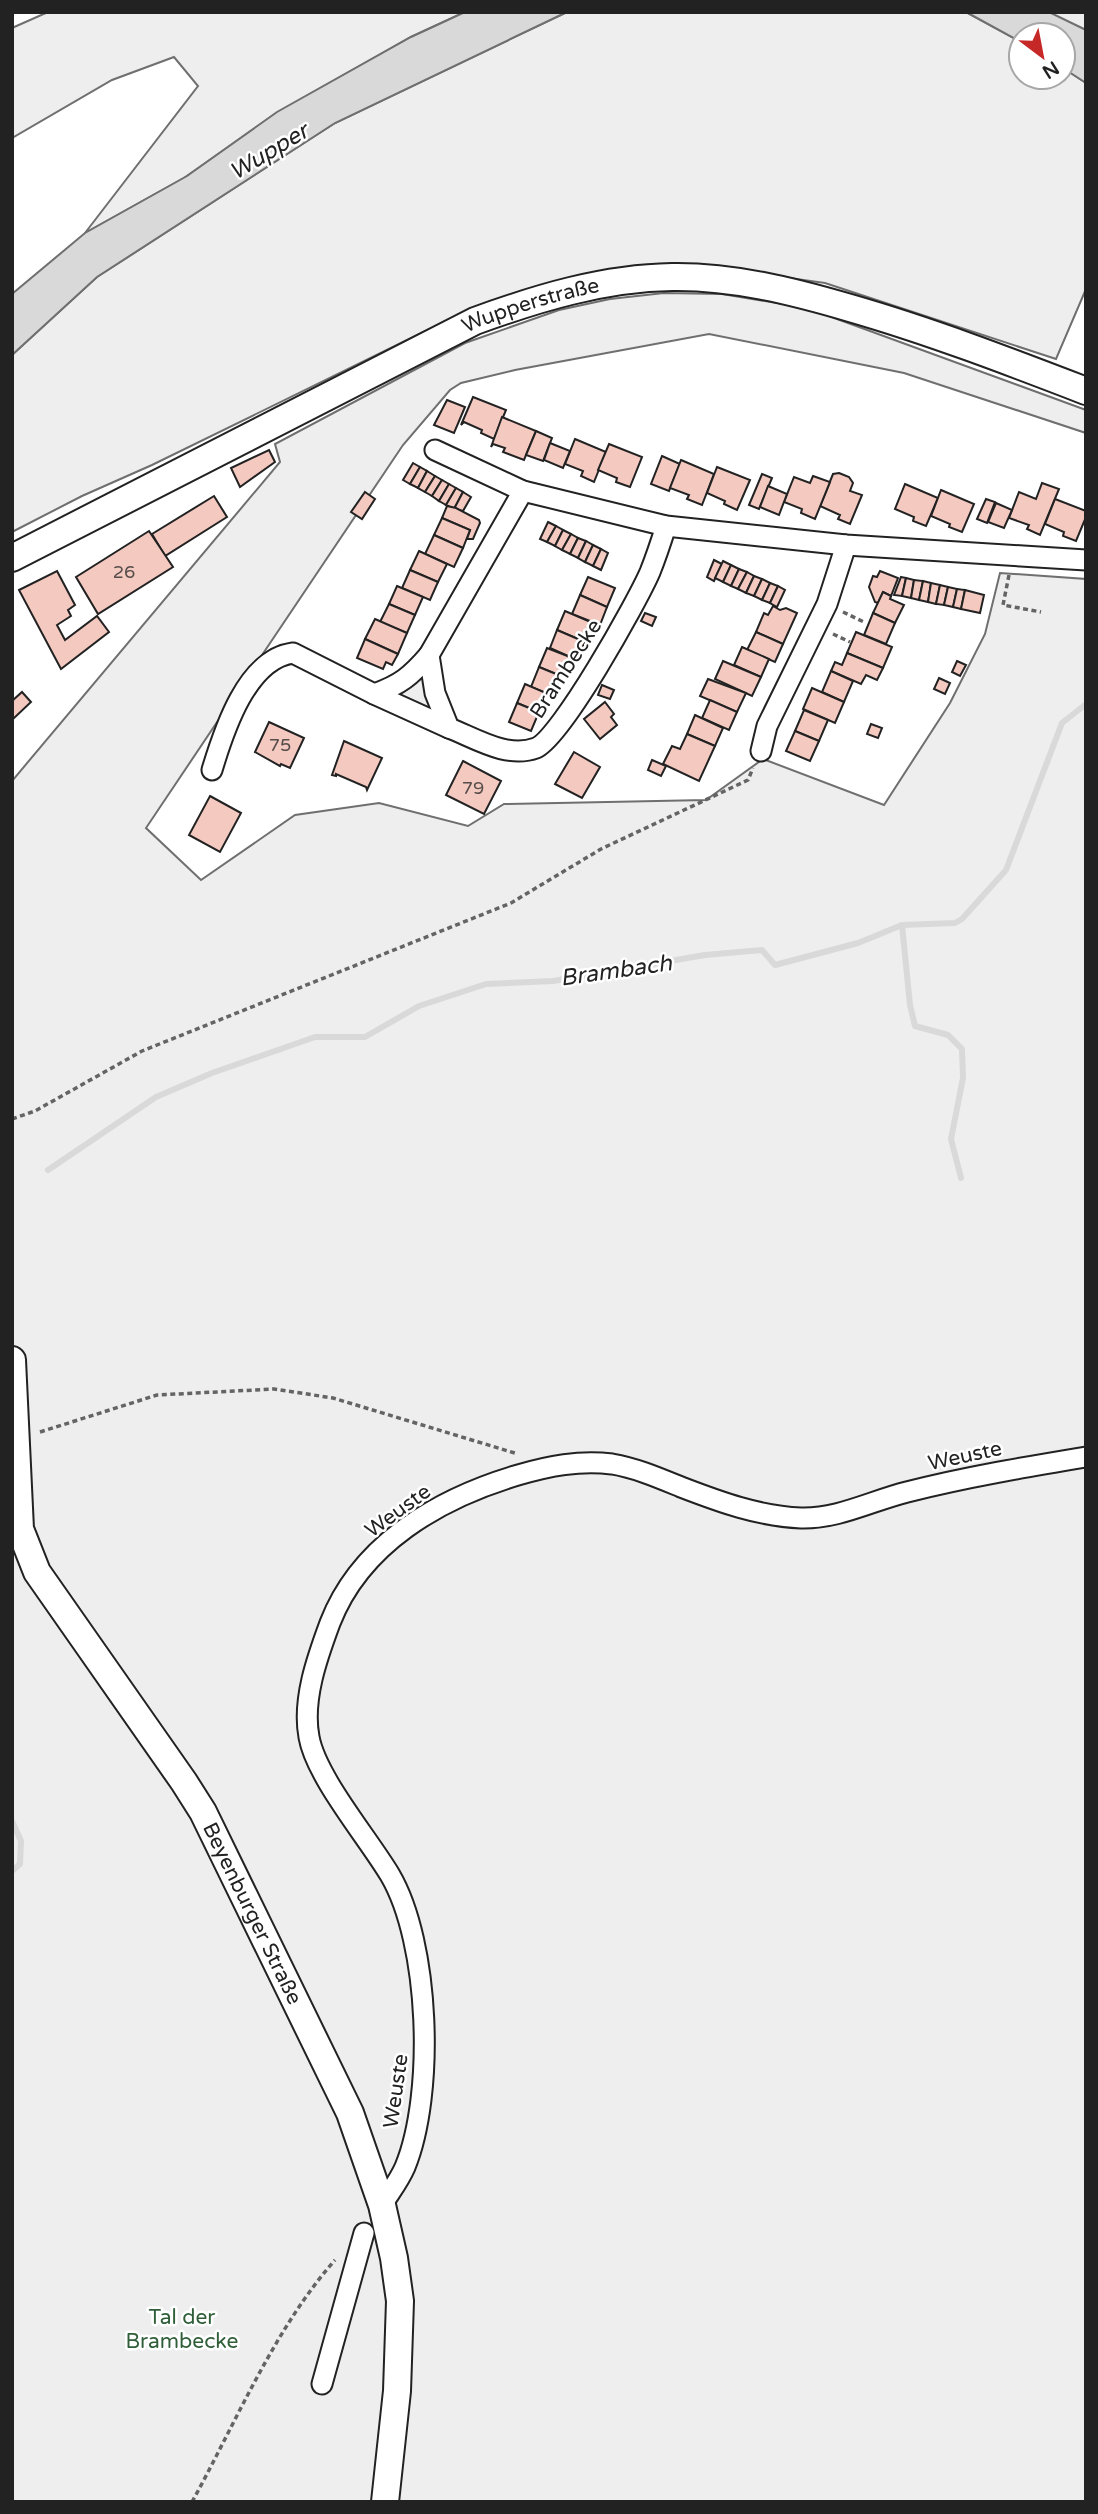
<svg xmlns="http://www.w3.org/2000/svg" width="1098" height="2514" viewBox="0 0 1098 2514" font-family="'Varela Round',sans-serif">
	<rect width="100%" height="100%" fill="#fff"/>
	<!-- green -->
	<g fill="#eee" stroke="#6f6f6f" stroke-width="2">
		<path d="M48,12h417l-54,25 -136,77 -91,64 -99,55 113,-147 -24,-29 -62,23 -100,58v-110z"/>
		<path d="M567,12h399l55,30v35h42v-9l23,15v206l-30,70 -231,-76 -100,-14 -218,28 -47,17 -308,151 -70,31 -70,36v-177l85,-78 238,-154z"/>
		<path d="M1006,12h80v45l-23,-22z"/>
		<path d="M664,293l58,1 85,14 279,102v23l-182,-60 -195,-39 -194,36 -54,13 -11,7 -47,55 -257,383 55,52 94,-65 84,-12 89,23 36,-22 202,-4 57,-41 121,46 66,-102 35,-69 15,-61 86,6v1923h-1074v-1721l268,-319 -5,-18 190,-101 94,-33 51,-11z"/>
		<path d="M423,677l8,31 -1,2 -31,-15z"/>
	</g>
	<!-- water -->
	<g fill="#d9d9d9" stroke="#6f6f6f" stroke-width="2">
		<path d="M465,12h102l-232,111 -238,154 -85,78v-61l73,-61 102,-57 90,-64 134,-75z"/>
		<path d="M966,12h83l37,18v53l-23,-15v-33h-42v7z"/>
	</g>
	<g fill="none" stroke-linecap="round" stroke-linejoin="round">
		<!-- stream -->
		<g stroke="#d9d9d9" stroke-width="6">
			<path d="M902,925l8,80 5,21 33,9 14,14 1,29 -12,61 10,39"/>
			<path d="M48,1170l108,-73 56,-24 103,-36h50l54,-31 67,-22 67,-3 152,-26 57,-5 13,15 83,-22 44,-18 53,-2 7,-4 44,-49 56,-147 24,-19"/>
			<path d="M12,1821l9,20 -1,23 -8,7"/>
		</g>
	</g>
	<!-- building -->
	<g fill="#f3c9c0" stroke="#222" stroke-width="2">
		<path d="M473,397l33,13 -12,29 -13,-6 1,-3 -18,-8 -3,3z"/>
		<path d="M447,400l18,7 -11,26 -20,-8z"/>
		<path d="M502,417l34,14 -12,29 -21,-8 2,-4 -12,-4 -2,3z"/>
		<path d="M536,431l16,7 -9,23 -17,-6z"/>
		<path d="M575,439l31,13 -12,30 -13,-6 2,-5 -18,-7z"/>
		<path d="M550,443l20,8 -7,17 -19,-8z"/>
		<path d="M609,444l33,13 -12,30 -14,-5 1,-4 -19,-8z"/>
		<path d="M269,450l6,12 -35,25 -9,-19z"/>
		<path d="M662,456l18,8 -11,27 -18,-7z"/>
		<path d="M681,460l33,14 -12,31 -15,-6 2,-4 -19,-7z"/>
		<path d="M413,463l7,4 -10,17 -7,-4z"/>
		<path d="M420,467l7,4 -9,17 -8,-4z"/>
		<path d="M717,467l33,13 -13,30 -13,-6 1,-3 -18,-8z"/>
		<path d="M427,471l8,5 -10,16 -7,-4z"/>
		<path d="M839,473l10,4 4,6 -3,8 12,4 -12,29 -12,-5 2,-4 -20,-9 13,-32z"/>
		<path d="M762,474l10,4 -13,31 -10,-4z"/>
		<path d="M435,476l7,4 -10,16 -7,-4z"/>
		<path d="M813,476l17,6 -15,37 -14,-6 1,-4 -18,-7 10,-25 16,6z"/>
		<path d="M442,480l7,4 -10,17 -7,-5z"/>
		<path d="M1042,483l17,6 -19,46 -13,-6 2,-4 -20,-7 10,-26 17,7z"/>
		<path d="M449,484l7,4 -10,17 -7,-4z"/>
		<path d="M905,484l33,14 -12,28 -13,-5 1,-4 -19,-8z"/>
		<path d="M768,486l19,8 -8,21 -19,-8z"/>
		<path d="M456,488l7,4 -9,17 -8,-4z"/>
		<path d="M941,490l33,14 -12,28 -13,-5 1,-3 -19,-8z"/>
		<path d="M365,492l10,7 -13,20 -11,-7z"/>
		<path d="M463,492l8,5 -8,14 -9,-2z"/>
		<path d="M214,496l13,21 -62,39 -13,-22z"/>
		<path d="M986,499l9,3 -8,21 -10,-4z"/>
		<path d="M1055,499l31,12v6l-10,24 -13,-5 1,-4 -19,-8z"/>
		<path d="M996,503l16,7 -8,18 -16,-6z"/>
		<path d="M447,506l9,2 23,12 1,3 -7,16h-6l3,-9 -28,-12z"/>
		<path d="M442,518l28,12 -7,18 -29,-13z"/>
		<path d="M548,522l8,4 -9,16 -7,-3z"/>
		<path d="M556,526l7,4 -8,16 -8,-4z"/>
		<path d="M563,530l8,4 -9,16 -7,-4z"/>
		<path d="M149,531l24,36 -75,47 -22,-37z"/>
		<path d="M571,534l7,4 -8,16 -8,-4z"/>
		<path d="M434,535l29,13 -9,19 -29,-13z"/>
		<path d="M578,538l8,3 -8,17 -8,-4z"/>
		<path d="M586,541l7,4 -8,17 -7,-4z"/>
		<path d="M593,545l8,4 -8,17 -8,-4z"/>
		<path d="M601,549l7,4 -7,17 -8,-4z"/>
		<path d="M419,551l28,13 -9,18 -28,-12z"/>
		<path d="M714,560l8,4 -8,17 -7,-4z"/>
		<path d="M723,561l8,4 -8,17 -8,-4z"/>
		<path d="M731,565l8,4 -8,17 -8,-4z"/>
		<path d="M739,569l8,3 -9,17 -7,-3z"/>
		<path d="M410,570l28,12 -8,18 -28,-12z"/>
		<path d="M57,571l18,34 -7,5 3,6 -14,9 8,15 32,-24 12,16 -48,37 -42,-79z"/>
		<path d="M880,571l18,7 -7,18 -8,-4 -5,11 -3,-1 -6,-15 4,-11 4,1z"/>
		<path d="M747,572l7,4 -8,17 -8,-4z"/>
		<path d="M754,576l8,3 -8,17 -8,-3z"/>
		<path d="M588,577l27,11 -8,19 -27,-12z"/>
		<path d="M901,577l5,1 -4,18 -8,-1z"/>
		<path d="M906,578l8,2 -3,18 -9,-2z"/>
		<path d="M762,579l8,4 -8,17 -8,-4z"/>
		<path d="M914,580l9,1 -4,19 -8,-2z"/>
		<path d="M923,581l8,2 -3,19 -9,-2z"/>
		<path d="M770,583l8,3 -8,17 -8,-3z"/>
		<path d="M931,583l9,2 -4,19 -8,-2z"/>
		<path d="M940,585l8,2 -4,18 -8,-1z"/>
		<path d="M397,586l26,11 -8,18 -26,-11z"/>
		<path d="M778,586l7,4 -8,17 -7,-4z"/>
		<path d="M948,587l9,2 -4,18 -9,-2z"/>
		<path d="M957,589l8,1 -4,19 -8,-2z"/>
		<path d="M965,590l19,5 -4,18 -19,-4z"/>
		<path d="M883,592l8,4 -1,3 14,6 -9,18 -22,-10z"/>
		<path d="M580,595l27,12 -7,18 -28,-11z"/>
		<path d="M389,604l26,11 -8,18 -27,-11z"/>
		<path d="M773,606l7,4 6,-2 11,5 -14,31 -27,-12 8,-19 4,2z"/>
		<path d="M565,611l28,12 -8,19 -28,-12z"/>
		<path d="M645,613l11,4 -4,9 -11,-5z"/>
		<path d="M873,613l22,10 -9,21 -22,-9z"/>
		<path d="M375,619l32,14 -9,21 -33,-15z"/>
		<path d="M557,630l28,12 -8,18 -27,-12z"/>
		<path d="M756,632l27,12 -8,18 -28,-12z"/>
		<path d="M856,632l36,15 -9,21 -36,-15z"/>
		<path d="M365,639l33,15 -6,11 -6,-3 -3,7 -26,-11z"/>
		<path d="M742,647l27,12 -8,18 -27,-12z"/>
		<path d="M547,648l23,9 -9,19 -22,-9z"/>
		<path d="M847,653l36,15 -6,12 -11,-5 -5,9 -30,-13 4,-9 7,3z"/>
		<path d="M723,661l38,16 -9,19 -37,-17z"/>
		<path d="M957,661l9,4 -6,11 -8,-4z"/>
		<path d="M539,667l22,9 -8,20 -22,-9z"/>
		<path d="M831,671l22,10 -9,21 -22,-10z"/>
		<path d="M939,678l11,5 -5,11 -11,-5z"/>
		<path d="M708,679l38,14 -9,19 -37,-16z"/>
		<path d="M525,684l21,9 -7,19 -22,-9z"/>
		<path d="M602,685l12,5 -4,9 -12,-4z"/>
		<path d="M812,688l32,14 -9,21 -32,-14z"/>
		<path d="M22,692l9,10 -19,18v-19z"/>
		<path d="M710,700l27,12 -8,18 -27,-12z"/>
		<path d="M605,702l9,12 -3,3 6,8 -17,14 -16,-20z"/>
		<path d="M517,703l22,9 -8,19 -22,-9z"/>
		<path d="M804,710l24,10 -9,21 -24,-10z"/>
		<path d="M695,715l28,13 -8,18 -28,-12z"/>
		<path d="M269,722l35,16 -14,30 -9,-4 -1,2 -25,-14z"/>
		<path d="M871,724l11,4 -4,10 -11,-4z"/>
		<path d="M795,731l24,10 -9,20 -24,-10z"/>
		<path d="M687,734l28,12 -16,35 -36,-17 9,-18 8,3z"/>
		<path d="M344,741l38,17 -15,32 -1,-3 -30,-13v2l-4,-1z"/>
		<path d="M574,752l26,15 -18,31 -27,-14z"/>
		<path d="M652,760l14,6 -5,10 -13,-6z"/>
		<path d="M463,761l38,20 -17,33 -38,-19z"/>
		<path d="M210,796l31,17 -21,39 -31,-17z"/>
	</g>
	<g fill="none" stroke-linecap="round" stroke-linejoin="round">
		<defs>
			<g id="minor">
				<path d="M435,450l88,41 143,35 180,19 240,15"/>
				<path d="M523,491l-94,164 6,38 14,35c26,10 58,31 87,20 25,-10 101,-146 114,-176 6,-15 11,-30 16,-46"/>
				<path d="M374,694l75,34"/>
				<path d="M761,751l6,-25 60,-122 19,-59"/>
				<path d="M212,770c12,-40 35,-111 81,-117l81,41c26,-9 37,-18 55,-39"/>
				<path d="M382,2205c8,-13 17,-24 23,-38 30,-73 25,-224 -15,-292 -22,-37 -74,-98 -81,-138 -7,-37 8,-79 21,-114 31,-80 110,-125 188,-148 31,-9 61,-15 94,-11 24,4 47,14 69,23 39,15 77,29 120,31 37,1 70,-17 106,-26 59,-15 119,-25 179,-35"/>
				<path d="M322,2384l42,-151"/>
			</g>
			<g id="secondary">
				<path id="s1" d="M12,558l463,-237c63,-23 129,-43 197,-44 60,-1 120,14 178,31 80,23 158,53 236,83"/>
				<path id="s2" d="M12,1360l8,169 17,43 147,210 19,30 147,301 32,92 12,53 6,43 -3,90 -12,111"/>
			</g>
		</defs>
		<!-- minor casing -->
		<use href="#minor" stroke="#222" stroke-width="23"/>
		<!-- secondary casing -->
		<use href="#secondary" stroke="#222" stroke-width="30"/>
		<!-- path -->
		<g stroke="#646464" stroke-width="3.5" stroke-dasharray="5 3.5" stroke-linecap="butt">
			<path d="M1009,575l-6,30 38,7"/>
			<path d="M843,612l21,10"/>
			<path d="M833,634l17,8"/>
			<path d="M12,1119l23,-8 107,-60 369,-148 90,-54 147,-69 5,-12"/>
			<path d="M40,1432l117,-37 117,-6 59,9 185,56"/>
			<path d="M192,2502c44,-80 83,-174 143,-242"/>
		</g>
		<!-- minor -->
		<use href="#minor" stroke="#fff" stroke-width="19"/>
		<!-- secondary -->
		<use href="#secondary" stroke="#fff" stroke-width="26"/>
	</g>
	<g text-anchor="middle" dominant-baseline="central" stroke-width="5" stroke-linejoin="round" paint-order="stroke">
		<!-- number labels -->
		<g font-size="18" fill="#564c4a">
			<text x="124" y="572">26</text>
			<text x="280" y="745">75</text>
			<text x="473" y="788">79</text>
		</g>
		<!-- street labels -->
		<g font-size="21" fill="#222" stroke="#fff">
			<text stroke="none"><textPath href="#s1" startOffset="578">Wupperstraße</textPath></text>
			<text transform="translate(566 669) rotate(-57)">Brambecke</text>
			<text transform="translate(965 1456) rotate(-12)">Weuste</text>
			<text transform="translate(398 1511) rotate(-36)">Weuste</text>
			<text stroke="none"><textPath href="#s2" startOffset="620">Beyenburger Straße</textPath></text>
			<text transform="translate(396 2091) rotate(-82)">Weuste</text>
		</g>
		<!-- park labels -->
		<g font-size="21" fill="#2f5e38" stroke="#fff">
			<text x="182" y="2317">Tal der<tspan x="182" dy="24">Brambecke</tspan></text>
		</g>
		<!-- water labels -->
		<g font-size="23" font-style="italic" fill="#222" stroke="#fff">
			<text transform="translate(269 152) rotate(-31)">Wupper</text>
			<text transform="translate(616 971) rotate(-8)">Brambach</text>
		</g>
	</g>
	<!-- border -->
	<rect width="1098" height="2514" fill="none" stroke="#222222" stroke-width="28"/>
	<!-- north arrow -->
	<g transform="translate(1042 56) rotate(148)"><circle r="33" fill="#ffffff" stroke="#a7a7a7" stroke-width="2"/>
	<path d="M0-5L12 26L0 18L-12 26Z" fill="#c62828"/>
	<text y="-10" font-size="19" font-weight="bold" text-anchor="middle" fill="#222222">N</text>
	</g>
</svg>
